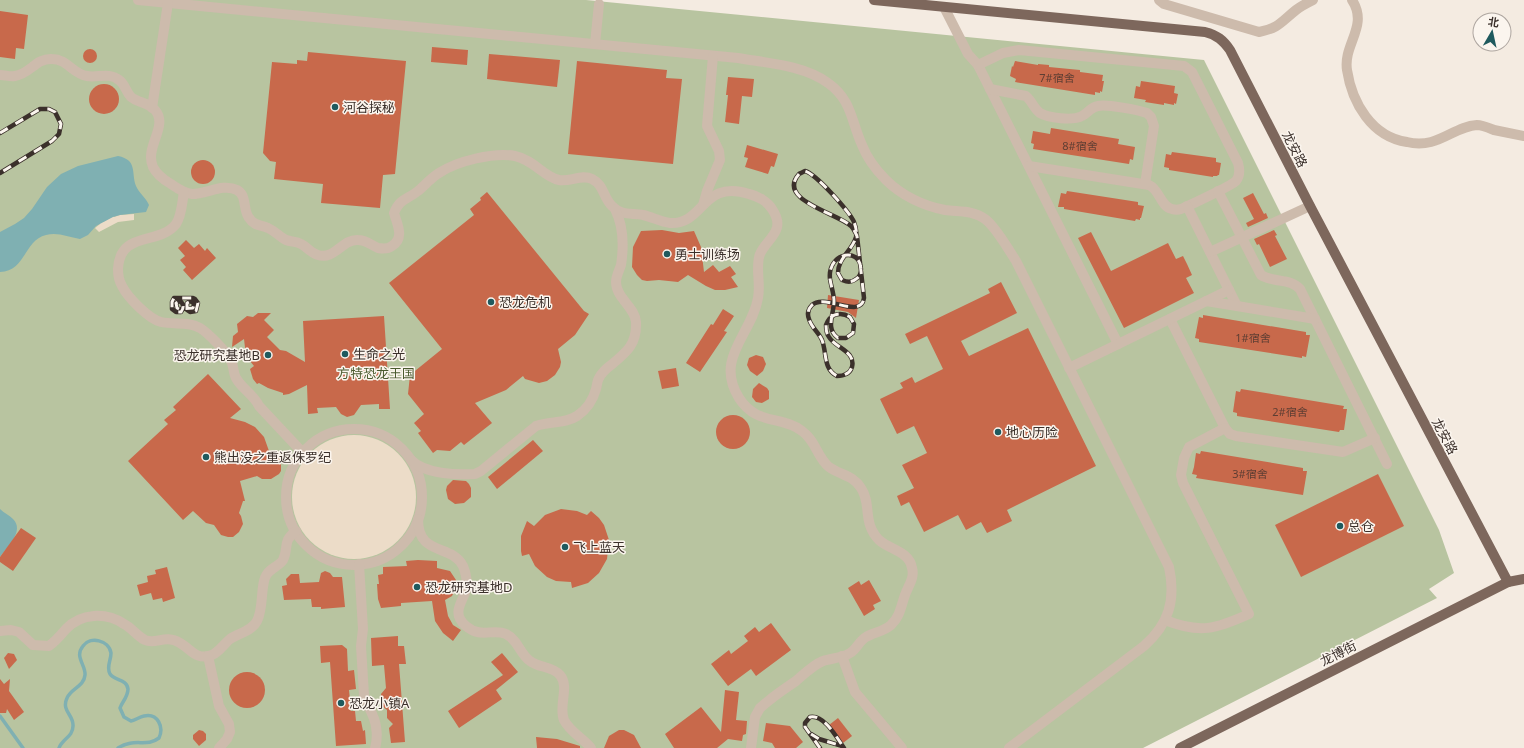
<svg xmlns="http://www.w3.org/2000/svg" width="1524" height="748" viewBox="0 0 1524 748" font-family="'Noto Sans','Noto Sans SC',sans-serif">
	<rect width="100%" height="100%" fill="#f4ebe1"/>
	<!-- green -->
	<path fill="#b8c4a0" d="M0,0h586l618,60 235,470 15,43 -25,16 8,9 -294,150h-1143z"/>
	<!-- plaza -->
	<g fill="#ecdcc8">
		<path d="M105,206l9,11 6,-2 14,-1v6l-16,2 -19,10 -4,-4 5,-4 -4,-13 7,11 7,-4z"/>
		<circle cx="354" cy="497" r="62"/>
	</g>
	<!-- water -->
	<g fill="#7fb0b2">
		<path d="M118,156c20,4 13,17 18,30 3,7 10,12 13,19l-3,7 -26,3 -7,2 -17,9 -8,9 -8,4c-12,-2 -22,-7 -34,-4 -22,5 -20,36 -46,37v-40l15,-8 9,-6 8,-9 15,-22 14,-13 17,-8z"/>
		<path d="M0,509c4,4 9,6 13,10 12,12 -6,28 -13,38z"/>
	</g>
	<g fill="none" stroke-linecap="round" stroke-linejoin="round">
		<!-- stream -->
		<g stroke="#7fb0b2" stroke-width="3.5">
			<path d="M0,716l23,32"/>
			<path d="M59,748c3,-9 14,-11 14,-22 1,-11 -12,-15 -6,-28 4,-10 17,-11 18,-23 1,-10 -11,-18 -2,-29 7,-10 26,-6 28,7 0,8 -5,14 -1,21 5,7 17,5 18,15 0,8 -6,13 -8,19l4,9 7,4c5,-1 8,-4 13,-5 14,-3 20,11 15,22 -13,10 -24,-1 -41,10"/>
		</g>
	</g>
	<!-- building -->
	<g fill="#c8694b">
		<path d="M0,11l28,4 -4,34 -8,-1 -1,11 -15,-2z"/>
		<path d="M432,47l36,3 -1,15 -36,-3z"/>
		<circle cx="90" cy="56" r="7"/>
		<path d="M308,52l98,9 -11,113 -12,1 -3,33 -59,-5 2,-19 -49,-5 2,-17 -6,-1 -7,-8 9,-91 25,2v-4l10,1z"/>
		<path d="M489,54l71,6 -3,27 -70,-8z"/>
		<path d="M577,61l90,9 -1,8 16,1 -9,85 -105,-10z"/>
		<path d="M1015,61l23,4v-1l11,1v2l31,3v2l23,3 -1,6h2l-2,11 -2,-1v2l-5,-1v3l-80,-13 1,-3 -6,-3 2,-10 1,1z"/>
		<path d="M728,77l26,2 -2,18 -10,-1 -3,28 -14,-2 3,-27h-2z"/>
		<path d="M1141,81l34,5 -1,7 4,1 -2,10 -2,-1v2l-10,-2v2l-19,-3 1,-2 -12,-2 2,-12 4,1z"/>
		<circle cx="104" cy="99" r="15"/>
		<path d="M1051,128l68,11 -1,5 17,3 -2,13 -3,-1 -1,5 -96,-15 1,-5 -3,-1 2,-12 17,3z"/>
		<path d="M747,145l31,9 -4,13 -3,-1 -3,8 -23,-7 3,-9 -4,-1z"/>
		<path d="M1172,152l44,6v4l5,1 -2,12h-1l-1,1h-4v1l-44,-7v-2l-5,-1 2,-13 5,1z"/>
		<circle cx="203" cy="172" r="12"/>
		<path d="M1067,191l71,11v3l6,1 -3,12h-1v2l-4,-1 -1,2 -71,-12v-2h-6l3,-14 5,1z"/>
		<path d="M487,192l97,119 5,3 -14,21 -17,14 3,13 -1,5 -5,8 -8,6 -8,2 -14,-4 -2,-3 -17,14 -31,13 17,20 -28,22 -3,-3 -11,9 -13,-1 -4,3 -15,-20 3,-2 -7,-8 10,-9 -16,-20 2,-19 32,-26 -53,-66 85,-68 -4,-6 11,-9 -1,-2z"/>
		<path d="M1253,193l11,21 2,-1 2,5 -20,9 -2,-4 8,-4 -11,-21z"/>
		<path d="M662,230l17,3 15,-2 7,16 3,25 9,-7 6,7 11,-6 6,8 -5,3 7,10 -13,3h-10l-9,-4 -18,-11 -10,7 -19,-2 -12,1 -5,-1 -5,-5 -5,-8 1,-20 8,-16z"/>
		<path d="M1274,230l3,5 -2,1 12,23 -17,8 -11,-23 -2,1 -3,-6z"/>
		<path d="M1091,232l20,39 57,-28 8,16 7,-3 4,8 5,11 -6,3 8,15 -70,35 -46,-90z"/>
		<path d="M186,240l8,8 5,-4 6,7 2,-3 9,10 -24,22 -9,-10 3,-3 -6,-7 5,-4 -7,-8z"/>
		<path d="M1001,282l16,31 -56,28 8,15 59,-28 68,138 -89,44 5,11 -25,12 -6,-11 -15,8 -8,-15 -34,17 -15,-30 -8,4 -4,-10 17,-8 -12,-23 25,-12 -13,-27 -17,8 -17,-35 23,-11 -3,-5 12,-6 3,6 28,-14 -16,-33 -17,8 -5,-10 85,-41 -2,-4z"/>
		<path d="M828,295l31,5 -3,18 -8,-6 -21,-4z"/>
		<path d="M723,309l11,7 -10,15 3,1 -27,40 -14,-9 25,-39 2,1z"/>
		<path d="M258,313h13l-7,7 10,10 -7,7 13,13 6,1 19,11 -2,-41 81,-5 6,93h-11v-5l-18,1 -7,10 -7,2 -6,-3 -5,-7 -19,1 1,5 -10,1 -1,-29 -18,9 -6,1v-2l-15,-5 -9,-5 -2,1 -4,-5 -3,-10 4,-3 -8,-10 -2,-17 -12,8 1,-11 5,-4 -1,-8 10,-8 6,1z"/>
		<path d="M1203,315l103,17v3h4l-4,22 -4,-1v2l-103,-16v-3l-4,-1 4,-21 4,1z"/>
		<path d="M756,355l7,2 3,7 -3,7 -6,5 -7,-5 -3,-6 2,-7z"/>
		<path d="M676,368l3,18 -17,3 -4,-18z"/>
		<path d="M208,374l33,35 -11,9 15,4 10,5 9,10 5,14 8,4 4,7v9l-2,3 -8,5h-9l-5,-3 -17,5 5,20h-2l-4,12 2,3 2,8 -4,8 -6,5h-5l-7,-2 -7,-10 -8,-2 -13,-12 -10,9 -55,-59 40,-37 -4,-4 12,-10 -3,-3z"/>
		<path d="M759,383l8,5 2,3v8l-7,4 -6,-1 -4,-5 1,-8z"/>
		<path d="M1241,389l103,17 -1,3h4l-3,21h-4l-1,2 -102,-16v-3l-4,-1 3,-21 4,1z"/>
		<circle cx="733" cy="432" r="17"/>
		<path d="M533,440l10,11 -46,38 -9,-12z"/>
		<path d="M1201,451l102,17v3h4l-4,24 -107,-17 1,-3 -5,-1 2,-7 2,-14 4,1z"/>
		<path d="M1378,474l26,52 -103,51 -26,-52z"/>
		<path d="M453,480l13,1 3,3 2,4v9l-7,6 -9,1 -7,-5 -2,-9 1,-4z"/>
		<path d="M561,509l16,2 10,4 4,-4 8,7 5,7 5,15 -2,19 -8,14 -11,10 -16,5 -1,-6 -15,-1 -9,-4 -12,-11 -6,-12 -7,2 -1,-5v-15l6,-15 7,5 11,-11z"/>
		<path d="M21,528l15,10 -23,33 -13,-9v-5z"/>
		<path d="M418,560l19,1v7l13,3 6,9 -2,12 -2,4 -7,4 3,16 5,9 8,5 -8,11 -10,-8 -8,-12 -3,-20 -31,2v3l-20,2 -3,-9 -1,-15h2l-1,-9 5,-1v-7l24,-1 -1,-5z"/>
		<path d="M167,567l8,31 -12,4 -1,-4 -9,2 -2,-7 -11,3 -3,-11 11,-3 -1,-6 9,-2 -1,-4z"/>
		<path d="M325,571l5,2 3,4h9l3,30 -24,2v-2h-9l-1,-8 -27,1 -2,-14 5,-1 -1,-6 5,-5h8l1,9 19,-1 2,-9z"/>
		<path d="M869,580l12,21 -8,4 2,4 -11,7 -16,-28 11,-7 2,4z"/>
		<path d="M771,623l20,27 -35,26 -5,-7 -23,17 -17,-22 18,-14 2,4 17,-13 -4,-5 11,-9 4,5z"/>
		<path d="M398,636v10h6l2,18h-7l6,78 -14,1 -2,-15 4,-4 -6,-6v-8l-5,-4 -1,-12 5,-6 -2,-23 -12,1 -1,-28z"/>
		<path d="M342,645l5,4 1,22 6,-1 2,19 -7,1 2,21h4l1,10h5l2,10 2,-1 1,14 -30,2 -6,-84 -9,1 -1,-17z"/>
		<path d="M8,653l6,1 3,6 -8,9 -5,-11z"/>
		<path d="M502,653l16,19 -22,18 6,9 -43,29 -11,-17 55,-36 -12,-13z"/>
		<circle cx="247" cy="690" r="18"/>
		<path d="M0,679l4,5 6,-5 -1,12 15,21 -10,8 -7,-11 -1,4h-6z"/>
		<path d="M725,690l14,2 -3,28 11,1 -1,13 -3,1 -1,6 -14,-2 -11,9h-43l-9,-14 36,-27 20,25z"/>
		<path d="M838,718l14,18 -9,7 -14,-18z"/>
		<path d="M766,723l24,3 13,16 -7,6h-21l-3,-5 -9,-2z"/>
		<path d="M199,730l4,1 3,3v6l-7,6 -6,-7v-4z"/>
		<path d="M619,730h5l10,5 7,13h-37l5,-12z"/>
		<path d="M536,737l21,2 23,7v2h-43z"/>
	</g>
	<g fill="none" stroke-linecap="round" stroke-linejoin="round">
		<!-- minor -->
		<g stroke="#cdbbac" stroke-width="10">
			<path d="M138,0l600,58c28,5 66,7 90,25 24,17 23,38 34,62 5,13 14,25 24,35 15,15 37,26 59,30 14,2 28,0 40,9 11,8 23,30 31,42l153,306c7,33 0,57 -25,79l-135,102"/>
			<path d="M1159,0l5,4 95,28c20,-4 22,-10 37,-22 5,-4 11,-7 17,-10"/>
			<path d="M1352,0c17,26 -9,44 -5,70 5,33 25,67 60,72 8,2 16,2 24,0 16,-4 29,-16 46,-17 5,0 12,3 17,5 10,2 20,4 30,6"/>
			<path d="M944,7l24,47 10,11 140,279"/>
			<path d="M595,44l4,-40"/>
			<path d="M978,65l25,-12 16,-3 165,16 8,6 46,91c2,7 2,13 -2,18 -5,5 -48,25 -55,28 -3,1 -6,1 -9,0 -12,-3 -12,-19 -23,-24l-120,-19"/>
			<path d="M0,75c5,0 10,2 15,1 15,-2 21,-18 37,-17 15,0 21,15 35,17 11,2 22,-4 32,4 6,4 7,12 12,17 7,6 17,5 24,13 14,16 -11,37 -2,57 4,8 11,13 18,17 6,4 13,9 21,10 15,0 31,-11 45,-4 11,6 5,21 13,29 4,7 12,6 18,9 7,3 12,9 18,12 5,2 10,1 15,4 6,3 10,9 17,11 17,5 24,-16 40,-15 8,0 13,5 20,8 5,1 10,1 14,-2 13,-8 5,-22 2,-33 6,-15 13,-13 24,-22 7,-6 13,-13 21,-18 18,-12 55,-21 76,-17 19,4 29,21 44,24 11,2 23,-6 33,-1 12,6 11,18 20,27 2,2 6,5 9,6 7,3 15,1 22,3 9,2 18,7 27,8 34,2 32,-44 79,-29 9,2 19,8 23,15 15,22 -5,29 -12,45 -5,12 1,30 -2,44 -6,36 -44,60 -19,100 18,28 42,17 63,33 14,10 15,26 27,36 11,8 24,8 32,21 11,16 1,35 18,52 11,10 30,11 33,28 3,10 -4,18 -7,27 -4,11 -5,22 -14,30 -8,7 -17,7 -25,12 -7,4 -9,12 -16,16 -7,5 -18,5 -27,8 -10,4 -19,13 -27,20 -12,8 -25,17 -36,27l-5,9 -4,31"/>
			<path d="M990,89l36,7c6,5 8,13 14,17 8,5 33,8 42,3 6,-3 9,-9 16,-10 9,-2 40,4 49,7l4,4 3,9 -9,58"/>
			<path d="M152,108l16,-105"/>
			<path d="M1218,191l43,84c12,8 30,3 39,14l87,175"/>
			<path d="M184,192c-2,10 -2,23 -8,32 -17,22 -56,6 -58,45 0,6 1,12 4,17 6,12 27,33 39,36 13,3 28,-1 39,6 7,4 28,25 31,33 3,5 2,12 5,17 6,11 18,17 23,28l44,47"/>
			<path d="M703,205l4,-14 13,-31 -1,-9 -12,-25 6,-70"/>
			<path d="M1187,206l50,100 78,13"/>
			<path d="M1210,252l100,-46"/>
			<path d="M1206,301l31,5"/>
			<path d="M1170,319l55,109 5,6 6,2 107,16 32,-14"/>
			<path d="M1069,368l160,-78"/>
			<circle cx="354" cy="497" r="68"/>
			<path d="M411,460c14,14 45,15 64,14l6,-3 55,-45c14,-5 29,-2 41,-10 9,-6 16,-16 19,-27 1,-3 1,-8 3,-11 3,-6 8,-10 12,-13 16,-13 26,-21 25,-43 -1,-15 -20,-24 -20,-40 0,-6 3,-11 5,-17 3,-19 3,-38 -6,-56"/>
			<path d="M418,519c0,38 33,24 45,47 3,7 5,18 3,24 -4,13 -15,23 0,36 15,13 27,2 40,8 12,6 14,20 24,27 9,7 22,5 30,14 10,12 -2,31 4,45 6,12 19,18 27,28"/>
			<path d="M359,564l4,65 -2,17 3,49c2,9 6,13 9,21 4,9 5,23 2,32"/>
			<path d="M1165,620c35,14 51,9 84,-6l-66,-131 -2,-8 3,-17 5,-11 36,-19"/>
			<path d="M0,631l11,-1 8,2 14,13 16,1c7,-5 11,-10 17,-17 15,-16 40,-17 58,-5 8,4 13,12 21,16 11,5 20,-6 35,3 11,6 16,18 32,12 7,-3 12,-11 18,-16 9,-6 22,-8 27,-18 7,-12 3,-38 10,-47 4,-6 12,-8 16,-14 6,-12 -1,-19 13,-29"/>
			<path d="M208,656l11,50 10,18 1,8 -3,7 -8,9"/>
			<path d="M842,656l13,36 47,56"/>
		</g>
		<!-- major -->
		<g stroke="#7d675c" stroke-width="10">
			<path d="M874,0l331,32c12,3 18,8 25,18l80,156 198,376"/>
			<path d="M1180,748l328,-166 16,-3"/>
		</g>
		<defs>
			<g id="rail">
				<path d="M0,133l40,-24h9l6,3 6,12 -2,10 -7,7 -52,32"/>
				<path d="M799,174c-23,26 38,39 52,52 3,3 4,6 6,10l7,62c-3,22 -39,-5 -52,7 -4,4 -5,9 -3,14 2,8 10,14 13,21 5,13 1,29 15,36 4,0 6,0 9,-2 3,-1 5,-4 6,-7 4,-16 -17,-19 -23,-30 -3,-4 -3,-8 -3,-12 4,-11 14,-14 24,-8l4,7 -1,9 -7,5h-8c-13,-9 -4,-24 -4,-37 0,-7 -3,-15 -4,-22 -3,-26 30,-33 31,-10 0,4 -1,8 -5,10 -5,4 -9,3 -14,1l-4,-7c0,-15 14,-22 18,-36 1,-5 0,-10 -2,-15 -5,-11 -38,-48 -49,-51l-6,3"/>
				<path d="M179,309l-2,-1 -1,-5 4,-2c4,3 4,7 1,11h-5l-4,-3v-7l2,-4h19l2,1 3,4 -2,8 -6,1 -3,-2v-7l4,-2 3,3 -1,4 -14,1"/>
				<path d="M811,734l8,5 23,7"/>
				<path d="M820,748l-15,-21v-4l5,-6c14,-3 27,21 34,31"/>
			</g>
		</defs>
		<!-- rail casing -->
		<use href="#rail" stroke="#3b302b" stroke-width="4.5"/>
		<!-- rail -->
		<use href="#rail" stroke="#fbf5ee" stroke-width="3" stroke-dasharray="9" stroke-linecap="butt"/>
	</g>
	<!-- markers -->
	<g fill="#1f5a5e" stroke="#fbf5ee" stroke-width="1.5">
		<circle cx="335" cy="107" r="4"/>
		<circle cx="667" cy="254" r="4"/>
		<circle cx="491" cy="302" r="4"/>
		<circle cx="345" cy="354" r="4"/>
		<circle cx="268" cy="355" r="4"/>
		<circle cx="998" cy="432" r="4"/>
		<circle cx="206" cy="457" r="4"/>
		<circle cx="1340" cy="526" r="4"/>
		<circle cx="565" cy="547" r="4"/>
		<circle cx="417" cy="587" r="4"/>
		<circle cx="341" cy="703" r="4"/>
	</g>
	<g text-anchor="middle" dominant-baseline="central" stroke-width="3" stroke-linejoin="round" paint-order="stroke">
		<!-- number labels -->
		<g font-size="11" fill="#5e3e33">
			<text x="1057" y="77">7#宿舍</text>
			<text x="1080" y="145">8#宿舍</text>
			<text x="1253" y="337">1#宿舍</text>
			<text x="1290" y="411">2#宿舍</text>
			<text x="1250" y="473">3#宿舍</text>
		</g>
		<!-- poi labels -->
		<g font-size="13" fill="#3b302b" stroke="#fbf5ee" text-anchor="start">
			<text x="343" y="107">河谷探秘</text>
			<text x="675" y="254">勇士训练场</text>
			<text x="499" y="302">恐龙危机</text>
			<text x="353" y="354">生命之光</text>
			<text x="260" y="355" text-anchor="end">恐龙研究基地B</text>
			<text x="1006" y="432">地心历险</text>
			<text x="214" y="457">熊出没之重返侏罗纪</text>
			<text x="1348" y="526">总仓</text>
			<text x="573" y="547">飞上蓝天</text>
			<text x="425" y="587">恐龙研究基地D</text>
			<text x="349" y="703">恐龙小镇A</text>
		</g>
		<!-- street labels -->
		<g font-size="13" fill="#3b302b" stroke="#fbf5ee">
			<text transform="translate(1295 149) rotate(63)">龙安路</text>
			<text transform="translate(1445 436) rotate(62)">龙安路</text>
			<text transform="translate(1338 653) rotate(-27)">龙博街</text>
		</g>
		<!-- park labels -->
		<g font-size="13" fill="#4a5a2e" stroke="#fbf5ee">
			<text x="376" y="373">方特恐龙王国</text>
		</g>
	</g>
	<!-- north arrow -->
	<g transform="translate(1492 32) rotate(9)"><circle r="19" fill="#fbf5ee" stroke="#aea6a0"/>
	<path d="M0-3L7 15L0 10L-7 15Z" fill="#1f5a5e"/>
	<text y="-6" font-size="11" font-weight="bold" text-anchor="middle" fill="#3b302b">北</text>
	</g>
</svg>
